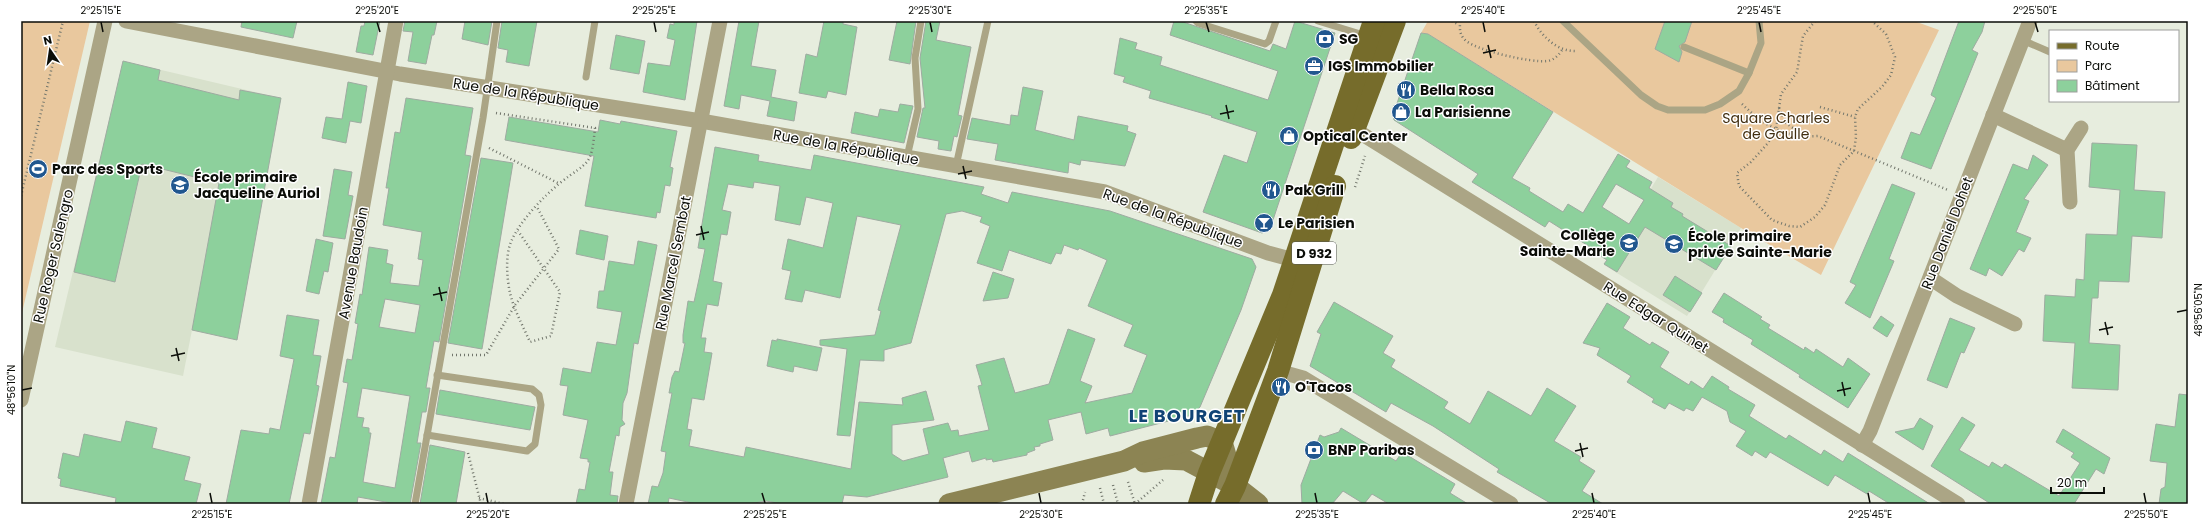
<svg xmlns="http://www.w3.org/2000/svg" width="2209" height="525" viewBox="0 0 2209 525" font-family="Poppins,sans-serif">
	<rect width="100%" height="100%" fill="#e7edde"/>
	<!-- built -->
	<g fill="#d8e1cc">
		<path d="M123,61l158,37 -44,242 -45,-10 -9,46 -128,-29z"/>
		<path d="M1658,177l83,51 -54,88 -83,-51z"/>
	</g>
	<!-- green -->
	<g fill="#e9c89e">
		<path d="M21,21h69l-69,296z"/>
		<path d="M1428,21h486l25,9 -118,245 -80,-47 -313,-194 -7,-1z"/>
	</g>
	<!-- building -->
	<g fill="#8dd09c" stroke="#9eaba1" fill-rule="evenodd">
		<path d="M242,21h55l-4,17 -52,-11z"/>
		<path d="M365,21h15l-7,34 -17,-3 5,-26h3z"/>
		<path d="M405,21h32l-3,14h-2l-6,29 -18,-3 5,-29 -10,-1z"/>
		<path d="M465,21h27l-4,24 -26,-6z"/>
		<path d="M502,21h35l-8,45 -23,-4 2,-12 -10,-2z"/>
		<path d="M674,21h23l-12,79 -42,-8 5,-29 22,3 5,-26 -8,-2 3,-14 4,1z"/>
		<path d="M739,21h20l-8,45 25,4 -5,27 26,5 -3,19 -27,-5 3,-15 -29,-6 -2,14 -15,-3z"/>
		<path d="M824,21h19v3l14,3 -11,68 -18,-4 -2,7 -27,-5 7,-39 11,3z"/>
		<path d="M897,21h19l-6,43 -21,-4z"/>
		<path d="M926,21h14l-4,19 35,7 -13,68 4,1 -5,21 -3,-1 -3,15 -13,-2 1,-8 -22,-4 6,-29h2l-5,-50z"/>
		<path d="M1174,21h6l90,30 3,-7 13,5 9,-28 40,12 -65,196 -8,4 -59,-21 21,-57 23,8 10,-31 -46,-15 1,-1 -63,-18 2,-7 -28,-9 2,-5 -11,-3 6,-36 17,5 -2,6 27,8 -2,8 108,35 10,-29 -108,-36z"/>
		<path d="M1665,21h27l-7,21 -6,4 3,6 -3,10 -24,-13z"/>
		<path d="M1959,21h26l-3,11 -10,18 6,3 -47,116 -30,-11 10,-26 9,3 16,-37 -5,-3z"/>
		<path d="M1421,33l7,1 125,78 -41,66 18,10 -1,3 34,21 5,-8 15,9 35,-59 12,7 -4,6 26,15 -3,6 24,15 -2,4 12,7 -1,2 49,30 -15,24 -71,-43 -28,45 -13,-8 3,-4 -18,-11 1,-2 -41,-26 -4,6 -73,-45 6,-8 -84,-54 -1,-5zM1616,184l28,16 -15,24 -27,-17z"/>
		<path d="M616,35l29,6 -6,33 -29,-5z"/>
		<path d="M123,61l37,9 -2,10 81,20 1,-10 41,8 -44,242 -45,-10 27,-147 -77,-19 -27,118 -41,-10z"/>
		<path d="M348,82l19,4 -6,37 -11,-2 -4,22 -24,-5 4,-21 16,2z"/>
		<path d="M1023,87l20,4 -8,39 39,10 4,-24 50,10 -1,5 9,3 -11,32 -44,-6 -1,5 -11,-3 -1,11 -73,-13 3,-16 -31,-5 5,-21 38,7 1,-10 7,1z"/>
		<path d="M406,98l67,10 -8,47 6,1 -32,186 -5,-1 -8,47h4l-4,24h-4l-5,31h4l-11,61h-13l-39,-7 -1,7h-36l9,-47 5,1 13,-75 -5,-1 4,-23 5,1 6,-36 -3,-1 5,-29 2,1 7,-48 19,3 -2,13 7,2 -3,18 29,3 4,-26 -5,-1 4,-27 -39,-7 6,-37h-3l9,-56 5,1zM385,299l35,6 -5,28 -36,-6zM362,388l48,8 -15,92 -32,-6 8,-49h-2v-5l-7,-1 2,-9 -7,-1z"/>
		<path d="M900,104l13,2 -9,37 -53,-10 4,-21 23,5 2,-8 18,3z"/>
		<path d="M509,117l89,15 2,-12 20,4 1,-3 56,10 -7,36 3,1 -3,18 -5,-1 -5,28 -3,-1 -1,6 -71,-12 9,-50 -89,-16z"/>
		<path d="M2092,143l45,2 -3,45 31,2 -3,46 -30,-2 -3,46 -30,-1 -1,17h-6l-3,45 31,2 -2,45 -46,-2 3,-45 -32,-2 2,-46 30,2 1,-18 8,1 2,-46 31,1 3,-45 -31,-3z"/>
		<path d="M715,147l44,8 -1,6 53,9 3,-15 170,32 -3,7 27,9 4,-11 98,19 142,48 4,8 -15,43 -41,97 -8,8 -82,21 -2,-8 -22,6 -5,-22 -33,8 5,20 -13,4v2l-6,1 1,3 -8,3v2l-34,7 -1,-3 -6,1v-2l-14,4 -3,-11 -26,7 5,19 -81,20 -23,-2 -2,9h-59l-17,-3 -18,3h-51l-28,-6 -1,6h-20l4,-18 6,1 5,-14 3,-21 -5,-1 11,-58h-3l3,-16 3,-6 4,1 6,-29h-2v-8l5,-34 6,1 5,-23 6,-30 -7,-1zM754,182l26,4 -5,34 25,5 6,-28 27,6 -10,45 -35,-9 -6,30 9,2 -6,28 17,3 3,-12 35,8 17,-82 44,9 -23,85 3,1 -6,24 -55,5v5l27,4 -10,86 13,1 10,-76 24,1v-11l27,-7 35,-129 16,-3 20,6 -2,5 10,4 -13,37 25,8 7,-21 42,14 5,-11 5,1 3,-9 14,5 1,-2 28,12 -19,46 45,19 -9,21 23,9 -15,38 -47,10 7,-17 -12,-5 15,-42 -27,-10 -19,55 -34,9 -11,-35 -28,7 6,20 -4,1 11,44 -30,6 -1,-6 -7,1 -3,-8 -25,6 6,25 -26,7 -11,-7v-29l42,-5 -8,-29 -24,7 1,7 -44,-3 -8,67 -105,-22 -2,10 -55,-11 3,-16 -5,-1 5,-31 12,2 8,-47 -8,-1 2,-14h-5l6,-34 11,2 4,-23 -9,-2 8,-47 6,1 4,-23 -9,-2 6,-26 25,4z"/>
		<path d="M2033,155l15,10 -24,34 5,2 -13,31 15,6 -7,14 -5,-3 -17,27 -13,-8 -3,8 -16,-7 43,-105 15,6z"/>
		<path d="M481,158l32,5 -31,186 -34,-6z"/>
		<path d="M334,169l18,3 -4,23 5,1 -8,43 -22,-3z"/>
		<path d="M1892,184l23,9 -26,66 5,2 -24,57 -25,-15 11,-18 -6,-3z"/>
		<path d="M580,230l28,6 -4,24 -28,-6z"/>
		<path d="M316,239l17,4 -5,29 -4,-1 -5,23 -13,-3z"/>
		<path d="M638,241l19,4 -19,99 -4,-1 -7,50 -4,10 -1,17 3,4 -5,3 -1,9 -3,-1 -7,37h4l-3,23 8,1 -1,8h-41l3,-15 6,1 5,-28h-2v-3l-8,-1 8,-38 -25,-5 5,-29 -8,-1 3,-17 28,5 6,-31 19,3 6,-33 -25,-4 2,-17h5l5,-30 25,4z"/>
		<path d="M993,272l21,7 -6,19 -25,3z"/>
		<path d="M1675,276l27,17 -12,19 -27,-17z"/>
		<path d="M1724,293l38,24 -2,2 10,6 -2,3 36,22 1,-3 9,6 2,-4 27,18 5,-9 22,16 -22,34 -49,-31 1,-2 -49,-31 2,-4 -30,-18 1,-3 -12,-7z"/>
		<path d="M1334,302l59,34 -10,17 12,7 -4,7 57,35 -4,6 26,16 18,-33 43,25 16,-28 29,18 -22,35 27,16 -2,4 16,10 -13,20 21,13h-51l-55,-32 2,-3 -66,-43 -42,-23 -5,9 -76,-46 11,-32 -4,-2z"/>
		<path d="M1607,303l23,14 -7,11 27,17 2,-3 17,10 -9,15 29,18 2,-4 12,8 9,-13 17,11 -1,2 27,16 -6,11 37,23 3,-4 32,20 3,-5 19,12 5,-9 82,51h-40l-21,-13 -2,3 -32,-19 -7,11 -58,-34 -4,6 -11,-7 -3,5 -16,-10 10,-15 -16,-9 -3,-11 -25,-14 -9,14 -7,-3 -2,3 -15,-8 -4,6 -13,-7 2,-3 -27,-17 4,-6 -34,-21 3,-7 -17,-5z"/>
		<path d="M287,315l32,5 -6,35 8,1 -5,29 3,1 -9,48 -6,-1 -15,71h-63l15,-74 28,4 1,-6 10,2 14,-71 -14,-3z"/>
		<path d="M1881,316l13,9 -7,12 -14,-9z"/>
		<path d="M1950,318l25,10 -11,25 -3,-1 -14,36 -20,-8z"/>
		<path d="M777,339l45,9 -5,23 -23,-5 -1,6 -26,-6 5,-26 5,1z"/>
		<path d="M440,390l95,17 -5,23 -94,-16z"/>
		<path d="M2179,394l9,1v109h-29l2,-15 4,-2 2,-24 -17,-2 6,-37 19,3z"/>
		<path d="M1962,417l13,8 -16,25 30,17 3,-5 10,6 3,-4 54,32 21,-33 -9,-6 3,-4 -18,-11 7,-13 47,29 -6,16 -8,-5 -22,35h-83l-60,-38z"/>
		<path d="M1920,418l13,8 -10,24 -28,-18 19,-4z"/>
		<path d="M126,421l31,7 -5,20 38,9 -6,23 17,4 -5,20h-81l1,-6 -56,-12 1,-7 -3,-1 5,-25 16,4 5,-23 37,8z"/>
		<path d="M1341,428l55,33 6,-9 53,32 -5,9 18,11h-79l-17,-10 -8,10 -21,-13 -11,13h-30l-1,-19 19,-50 4,2 15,-5z"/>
		<path d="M430,445l35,7 -9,52h-36z"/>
	</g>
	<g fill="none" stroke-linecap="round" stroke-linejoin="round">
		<!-- path -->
		<g stroke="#72766c" stroke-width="2.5" stroke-dasharray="1 3" stroke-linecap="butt">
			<path d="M1452,21l7,4"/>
			<path d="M1460,21c0,7 -1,12 4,18 9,11 68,24 83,22 7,-1 11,-5 15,-11"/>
			<path d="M1534,21c8,16 24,31 43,30"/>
			<path d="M1815,21l-12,15 -6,36 -16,22 -5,36 -8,13 -17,19 -14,11 2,13 33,34 17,6 11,1 15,-10 10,-12 15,-40 14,-14 2,-14 -1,-20 3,-8 24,-22 9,-12 4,-18 -9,-23 -14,-13"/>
			<path d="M1742,104c24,23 43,34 76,32l130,54"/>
			<path d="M1820,107l35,10"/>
			<path d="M1779,108l7,15 18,13"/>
			<path d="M496,113l99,15c-4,40 -6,32 -35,55 -17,14 -41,39 -49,59 -6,14 -4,37 -1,51 4,17 13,33 20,49l21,-6 9,-44 -42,-61"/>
			<path d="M489,148l71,36"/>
			<path d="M1355,187l10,-31"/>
			<path d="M21,196l42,-175"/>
			<path d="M452,355h34l29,-50 44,-56 -22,-42"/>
			<path d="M468,453l13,51"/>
			<path d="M1128,482l7,22"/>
			<path d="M1113,485l5,19"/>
			<path d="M1100,488l4,16"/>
			<path d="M479,498l25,6"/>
			<path d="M1082,504l3,-12"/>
			<path d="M1135,504l28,-24"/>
		</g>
		<!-- lane -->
		<g stroke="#aba585" stroke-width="7">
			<path d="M1196,21l2,2 67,21 4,-3 7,-20"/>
			<path d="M1318,21l49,15"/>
			<path d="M1563,21l78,74 16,11 11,4h37l15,-6 19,-13 10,-18"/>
			<path d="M2022,40l28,12"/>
			<path d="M1684,47l65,26 12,-30 -2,-22"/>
			<path d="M586,77l9,-56"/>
			<path d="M907,157l11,-48 -3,-51 6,-37"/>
			<path d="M956,166l32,-145"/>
			<path d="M427,435l100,16 8,-7 6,-39 -2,-10 -7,-6 -95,-14"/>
			<path d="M415,504l68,-386 14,-97"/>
		</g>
		<!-- street -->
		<g stroke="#aba585" stroke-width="15">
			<path d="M126,21l274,53 301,47 404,71 163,61 26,7"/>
			<path d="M1993,115l74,35"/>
			<path d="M1354,129l604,375"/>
			<path d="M2070,202l-3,-52 14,-22"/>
			<path d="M1930,278l27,18 58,28"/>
			<path d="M1278,371l25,7 208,126"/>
			<path d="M21,400l84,-379"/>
			<path d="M1862,445l8,-14 160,-410"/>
			<path d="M309,504l87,-483"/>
			<path d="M626,504l94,-483"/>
		</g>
		<!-- secondary -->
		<g stroke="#8c8453" stroke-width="21">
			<path d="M1144,462l20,-3 22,1 49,26 23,18"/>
			<path d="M949,504l175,-43 19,-9 54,-14 10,-2 15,6 13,44"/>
		</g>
		<!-- primary -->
		<g stroke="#766c2b" stroke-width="22">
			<path d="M1351,138l44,-117"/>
			<path d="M1199,504l10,-31 74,-178 91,-274"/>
			<path d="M1226,504l9,-18 43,-115 57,-185"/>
		</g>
	</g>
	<!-- ticks -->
	<path fill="none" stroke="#0b0d08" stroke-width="1.5" d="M101,22l2,10M377,22l3,10M654,22l2,10M930,22l2,10M1206,22l3,10M1483,22l2,10M1759,22l2,10M2035,22l3,10M1488,45l3,13M1483,53l13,-3M1226,105l3,14M1220,114l14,-3M963,166l3,13M958,174l14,-3M701,226l3,14M696,235l13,-3M439,287l3,14M433,295l14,-3M2177,312l10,-2M2105,322l3,13M2099,330l14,-3M176,348l3,13M171,356l14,-3M1842,382l3,14M22,390l10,-2M1837,391l14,-3M1580,443l3,14M1575,451l13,-3M210,493l2,10M486,493l2,10M762,493l3,10M1039,493l2,10M1315,493l2,10M1592,493l2,10M1868,493l2,10M2144,493l2,10"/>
	<!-- icons -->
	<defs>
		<symbol id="bank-disc" viewBox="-11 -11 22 22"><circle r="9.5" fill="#21578f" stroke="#fff"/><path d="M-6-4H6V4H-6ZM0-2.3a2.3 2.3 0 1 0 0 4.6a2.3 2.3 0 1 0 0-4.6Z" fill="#fff"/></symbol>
		<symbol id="office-disc" viewBox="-11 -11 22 22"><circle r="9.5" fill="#21578f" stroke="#fff"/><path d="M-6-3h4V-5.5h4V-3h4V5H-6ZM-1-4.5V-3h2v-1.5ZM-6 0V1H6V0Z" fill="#fff"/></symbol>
		<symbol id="restaurant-disc" viewBox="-11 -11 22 22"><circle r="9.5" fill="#21578f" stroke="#fff"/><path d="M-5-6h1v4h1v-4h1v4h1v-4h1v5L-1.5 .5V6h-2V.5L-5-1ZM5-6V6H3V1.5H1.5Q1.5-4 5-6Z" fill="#fff"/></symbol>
		<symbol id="shop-disc" viewBox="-11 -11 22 22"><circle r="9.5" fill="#21578f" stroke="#fff"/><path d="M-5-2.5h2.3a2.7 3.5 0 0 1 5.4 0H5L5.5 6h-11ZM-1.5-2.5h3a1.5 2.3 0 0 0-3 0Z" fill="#fff"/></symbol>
		<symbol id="stadium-disc" viewBox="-11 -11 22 22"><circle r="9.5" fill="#21578f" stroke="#fff"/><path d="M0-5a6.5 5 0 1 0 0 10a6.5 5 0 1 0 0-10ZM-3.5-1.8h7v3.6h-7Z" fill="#fff"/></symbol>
		<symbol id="school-disc" viewBox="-11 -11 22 22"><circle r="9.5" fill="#21578f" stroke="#fff"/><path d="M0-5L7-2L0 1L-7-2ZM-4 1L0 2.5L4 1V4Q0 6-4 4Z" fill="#fff"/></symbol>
		<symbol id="bar-disc" viewBox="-11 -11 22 22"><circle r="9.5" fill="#21578f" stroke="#fff"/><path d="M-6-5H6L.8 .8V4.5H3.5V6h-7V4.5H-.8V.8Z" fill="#fff"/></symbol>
	</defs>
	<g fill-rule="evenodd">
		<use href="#bank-disc" x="1314" y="28" width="22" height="22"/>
		<use href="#office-disc" x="1303" y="55" width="22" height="22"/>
		<use href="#restaurant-disc" x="1395" y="79" width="22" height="22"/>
		<use href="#shop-disc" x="1390" y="101" width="22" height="22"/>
		<use href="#shop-disc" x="1278" y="125" width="22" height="22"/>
		<use href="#stadium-disc" x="27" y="158" width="22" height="22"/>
		<use href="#school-disc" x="169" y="174" width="22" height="22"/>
		<use href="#restaurant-disc" x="1260" y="179" width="22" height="22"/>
		<use href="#bar-disc" x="1253" y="212" width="22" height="22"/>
		<use href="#school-disc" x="1618" y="232" width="22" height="22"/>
		<use href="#school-disc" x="1663" y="233" width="22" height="22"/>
		<use href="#restaurant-disc" x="1270" y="376" width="22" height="22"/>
		<use href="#bank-disc" x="1303" y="439" width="22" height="22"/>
	</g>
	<g text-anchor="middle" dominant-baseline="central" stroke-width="3" stroke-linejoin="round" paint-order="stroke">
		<!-- shield labels -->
		<rect fill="#fff" stroke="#545652" stroke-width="1" x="1292" y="242" width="44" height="22" rx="3"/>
		<g font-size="13" font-weight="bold" fill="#0b0d08">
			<text x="1314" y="253">D 932</text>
		</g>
		<!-- poi labels -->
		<g font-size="14" font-weight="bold" fill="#0b0d08" stroke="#fff" text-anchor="start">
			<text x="1339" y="39">SG</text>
			<text x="1328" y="66">IGS Immobilier</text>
			<text x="1420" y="90">Bella Rosa</text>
			<text x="1415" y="112">La Parisienne</text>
			<text x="1303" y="136">Optical Center</text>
			<text x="52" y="169">Parc des Sports</text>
			<text x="194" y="177">École primaire<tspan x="194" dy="16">Jacqueline Auriol</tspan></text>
			<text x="1285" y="190">Pak Grill</text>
			<text x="1278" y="223">Le Parisien</text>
			<text x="1615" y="235" text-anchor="end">Collège<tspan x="1615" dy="16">Sainte-Marie</tspan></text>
			<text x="1688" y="236">École primaire<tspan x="1688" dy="16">privée Sainte-Marie</tspan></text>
			<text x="1295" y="387">O'Tacos</text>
			<text x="1328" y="450">BNP Paribas</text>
		</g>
		<!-- street labels -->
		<g font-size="14" fill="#0b0d08" stroke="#fff">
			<text transform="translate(526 94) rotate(9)">Rue de la République</text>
			<text transform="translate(846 147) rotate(10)">Rue de la République</text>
			<text transform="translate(1173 218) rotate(20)">Rue de la République</text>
			<text transform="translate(1947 233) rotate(-69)">Rue Daniel Dohet</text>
			<text transform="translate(53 256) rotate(-77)">Rue Roger Salengro</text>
			<text transform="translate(353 263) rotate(-80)">Avenue Baudoin</text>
			<text transform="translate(673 263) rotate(-79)">Rue Marcel Sembat</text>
			<text transform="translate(1656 317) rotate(32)">Rue Edgar Quinet</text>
		</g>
		<!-- park labels -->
		<g font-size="14" fill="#402d0f" stroke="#fff">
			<text x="1776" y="118">Square Charles<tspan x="1776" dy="16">de Gaulle</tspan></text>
		</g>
		<!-- district labels -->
		<g font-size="18" font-weight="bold" letter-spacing="1" fill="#104375" stroke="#fff">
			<text x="1187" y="415">LE BOURGET</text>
		</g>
	</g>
	<!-- border -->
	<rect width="2209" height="525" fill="none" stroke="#ffffff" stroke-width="44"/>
	<!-- legend -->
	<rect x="2049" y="30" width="130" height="72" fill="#ffffff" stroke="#9d9e9c"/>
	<rect x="2057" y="43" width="20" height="6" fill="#766c2b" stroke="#9d9e9c"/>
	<text x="2085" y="50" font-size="12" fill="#0b0d08">Route</text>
	<rect x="2057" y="60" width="20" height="12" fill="#e9c89e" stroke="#9d9e9c"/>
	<text x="2085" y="70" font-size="12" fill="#0b0d08">Parc</text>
	<rect x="2057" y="80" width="20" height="12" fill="#8dd09c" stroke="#9d9e9c"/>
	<text x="2085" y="90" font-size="12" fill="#0b0d08">Bâtiment</text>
	<!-- north arrow -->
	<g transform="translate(50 50) rotate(347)" stroke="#ffffff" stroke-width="3" paint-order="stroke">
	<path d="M0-3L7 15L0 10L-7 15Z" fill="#0b0d08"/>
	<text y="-6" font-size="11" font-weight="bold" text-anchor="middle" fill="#0b0d08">N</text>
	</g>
	<!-- scale -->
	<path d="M2051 487v6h53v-6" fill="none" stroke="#0b0d08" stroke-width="2"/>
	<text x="2057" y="487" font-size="12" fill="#0b0d08" stroke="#ffffff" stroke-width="3" paint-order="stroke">20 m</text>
	<rect x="22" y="22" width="2165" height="481" fill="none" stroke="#0b0d08" stroke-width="1.5"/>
	<g font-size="10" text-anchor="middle" fill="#0b0d08">
		<text x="101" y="14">2°25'15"E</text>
		<text x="377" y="14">2°25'20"E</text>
		<text x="654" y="14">2°25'25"E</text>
		<text x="930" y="14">2°25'30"E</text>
		<text x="1206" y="14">2°25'35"E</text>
		<text x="1483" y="14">2°25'40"E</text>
		<text x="1759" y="14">2°25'45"E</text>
		<text x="2035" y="14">2°25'50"E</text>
		<text transform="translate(2198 310) rotate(-90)" y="4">48°56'05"N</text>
		<text transform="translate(11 390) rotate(-90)" y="4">48°56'10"N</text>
		<text x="212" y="518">2°25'15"E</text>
		<text x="488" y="518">2°25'20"E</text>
		<text x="765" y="518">2°25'25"E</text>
		<text x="1041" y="518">2°25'30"E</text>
		<text x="1317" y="518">2°25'35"E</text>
		<text x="1594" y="518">2°25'40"E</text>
		<text x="1870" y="518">2°25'45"E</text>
		<text x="2146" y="518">2°25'50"E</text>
	</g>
</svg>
